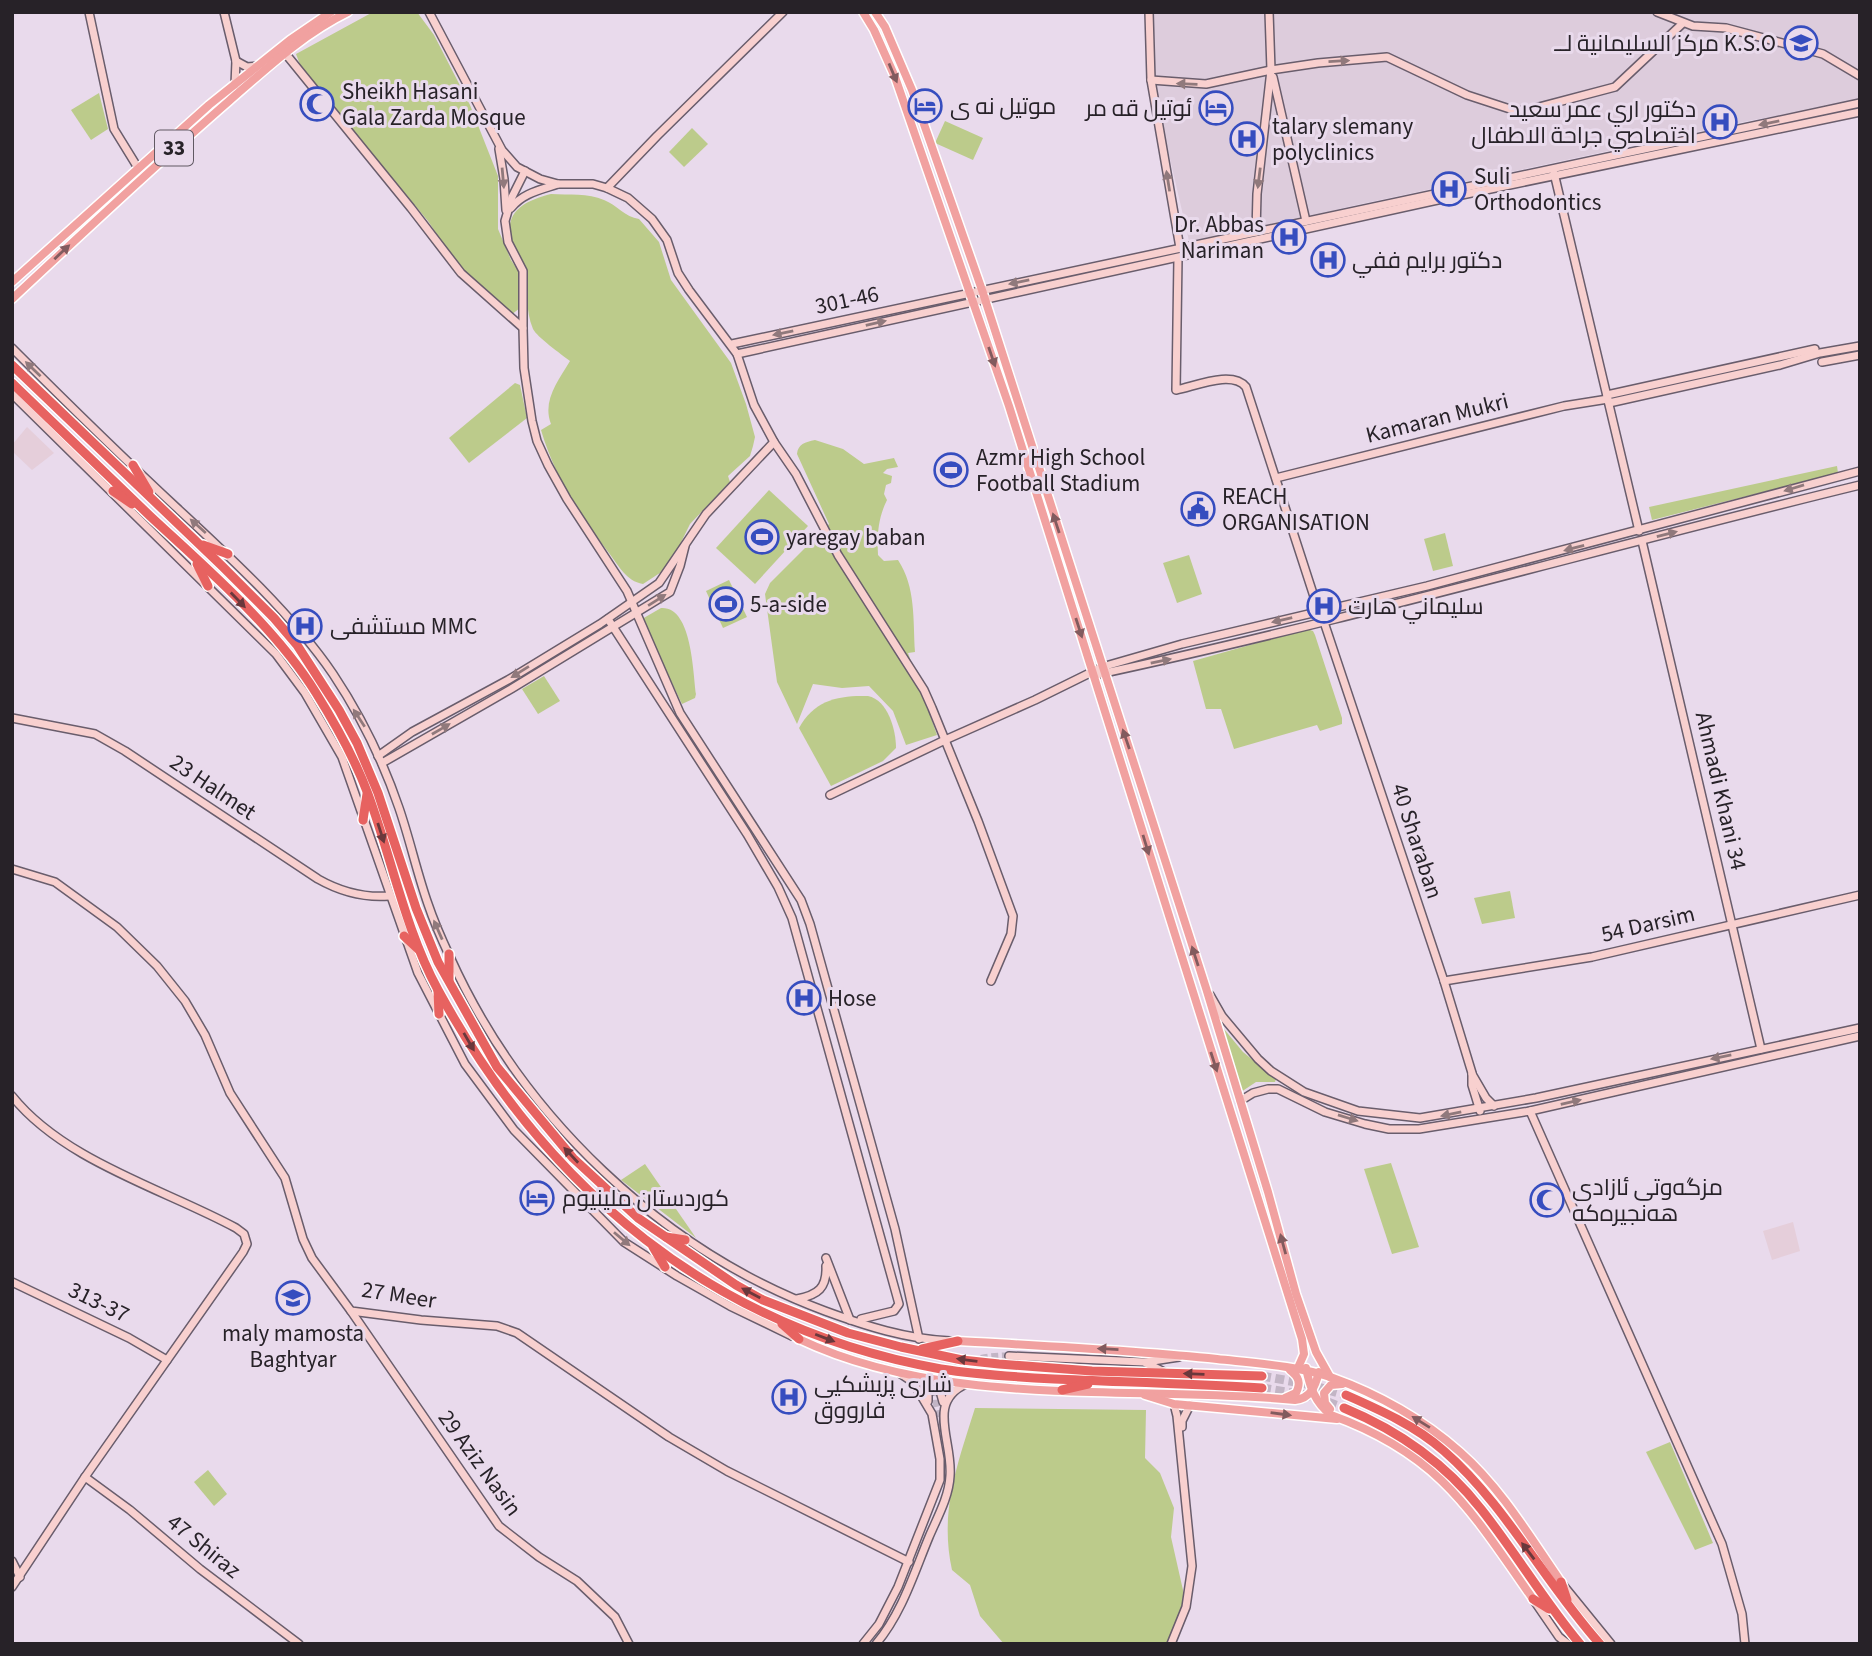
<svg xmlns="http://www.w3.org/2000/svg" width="1872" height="1656" viewBox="0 0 1872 1656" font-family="'Source Sans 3',Cairo,sans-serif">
	<rect width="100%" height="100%" fill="#e9daec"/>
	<!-- commercial -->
	<path fill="#ddccdc" d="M1147,12h713v89l-107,19 -406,87 -42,11 -116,23 -39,-169z"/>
	<!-- medical -->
	<g fill="#e5ceda">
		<path d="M27,427l27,26 -22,17 -20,-19v-6z"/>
		<path d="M1793,1222l7,29 -28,9 -9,-29z"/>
	</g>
	<!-- green -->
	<g fill="#bccb8b">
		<path d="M373,12h44l17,23 36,70 28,71v53l13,31 8,12 1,36 -9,7 -45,-37 -38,-57 -126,-151 -6,-16z"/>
		<path d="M99,93l9,36 -17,11 -20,-30z"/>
		<path d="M945,121l38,17 -10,22 -38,-17z"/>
		<path d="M692,128l16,16 -24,23 -15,-15z"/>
		<path d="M551,194c18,1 37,-1 53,6 13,5 21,17 35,19l20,23 12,38 60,83 15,41 9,33 -2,9 -3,10 -22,20 2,6 -40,42 -21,43 -26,17c-17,-3 -24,-18 -34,-31 -30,-38 -54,-76 -68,-123l10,-6c-9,-23 7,-43 19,-63 -9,-7 -33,-24 -37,-32 -8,-19 -5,-40 -8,-59 -1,-10 -8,-16 -12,-24 -12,-34 11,-45 38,-52z"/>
		<path d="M515,383l5,2 7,33 -58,45 -20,-25z"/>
		<path d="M815,440l28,9 21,15 30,-6 4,9 -11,2 -4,4 9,3 -1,7 -5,2 -2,9 3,6c-9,18 -10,35 -9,55l6,6 14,-1c18,27 15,60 17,92l-7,1 29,82 -31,10 -13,-34 -24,-25 -27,2 -29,-4 -16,40 -20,-42 -12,-88 5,-11 59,-59 -32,-70c1,-10 8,-12 18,-14z"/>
		<path d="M1837,466l1,7 -186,47 -3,-13z"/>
		<path d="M769,490l39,36 -53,58 -39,-36z"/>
		<path d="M1445,533l8,33 -20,5 -9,-32z"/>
		<path d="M1189,555l13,39 -25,9 -14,-40z"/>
		<path d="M729,580l18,37 -24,11 -17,-37z"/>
		<path d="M661,608c31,-2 32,64 35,86l-1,4 -13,6 -2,-4 -38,-81z"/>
		<path d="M1307,629l6,2 2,4 27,83v6l-22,7 -3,-6 -83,24 -13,-40h-15l-13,-48z"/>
		<path d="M544,676l16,25 -22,13 -16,-25z"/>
		<path d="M868,696c20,4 28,34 28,52l-13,13 -52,25 -32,-58c15,-28 40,-33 69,-32z"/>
		<path d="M1510,891l5,27 -33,6 -8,-26z"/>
		<path d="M1214,1017l29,35 33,27 -1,3h-19l-18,12z"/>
		<path d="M1391,1163l28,84 -27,7 -28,-85z"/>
		<path d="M645,1164l51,74 -75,-58z"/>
		<path d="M975,1408l171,2 -1,48 15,15 14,35 -3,29 14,62 -11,32 -7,13h-163l-24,-28 -10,-31 -18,-15c-13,-59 6,-107 23,-162z"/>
		<path d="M1670,1442l43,101 -18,7 -49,-98z"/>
		<path d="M208,1470l19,24 -13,12 -20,-24z"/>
	</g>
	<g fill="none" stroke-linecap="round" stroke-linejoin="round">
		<!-- secondary-tunnel -->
		<path stroke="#c2b5c5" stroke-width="7" stroke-dasharray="7 3.5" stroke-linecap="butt" d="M939,1417c-1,-7 -4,-15 -3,-22 4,-31 48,-40 73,-39"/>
		<!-- highway-tunnel -->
		<g stroke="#c2b5c5" stroke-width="9" stroke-dasharray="9 4.5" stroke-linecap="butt">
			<path d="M1262,1376l45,8 39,11"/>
			<path d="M1262,1388l49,8 33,12"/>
		</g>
		<defs>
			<g id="secondary">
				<path d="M89,12l25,117 24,39"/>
				<path d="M224,12l12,49 -1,24"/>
				<path d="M429,12l73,138 15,17 23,12 18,5h35l14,4 21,10 24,21 15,21 11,33 11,17 48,64 17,51 20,37 22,32 42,81 86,135 8,18 46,113 35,95 -2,18 -20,47"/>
				<path d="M1149,12l2,68 29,168"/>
				<path d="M1657,12l36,14 33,2 97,26 37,22"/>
				<path d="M285,53l126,155 50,65 62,55 1,40 8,53 5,20 11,24 19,34 60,92 53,122 121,187 9,24 85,305 24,110"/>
				<path d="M236,61l11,6 11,-1"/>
				<path d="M1273,77l33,144"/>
				<path d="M1151,80l55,4 65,-14 47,-7 69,-6 80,38 46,15 11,1 91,-24 68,-64"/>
				<path d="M499,149l5,30 2,31"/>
				<path d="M1554,173l85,358"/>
				<path d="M607,188l50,-52 126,-124"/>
				<path d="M511,208c12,-15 29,-18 47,-24"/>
				<path d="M1256,232l1,-38 14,-124 -2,-58"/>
				<path d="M1178,258l-2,132c20,-4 56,-20 70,-3l73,225"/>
				<path d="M523,328v-57l-15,-29 -3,-21 7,-24 13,-26"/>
				<path d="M732,344l1128,-241"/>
				<path d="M12,348c54,54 109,108 165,160 53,49 115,106 156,166 28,42 50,87 66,134 11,32 18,65 29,96 6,18 14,36 22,53 71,158 212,294 375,354 41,15 81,28 125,30"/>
				<path d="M737,354l696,-153 427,-89"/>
				<path d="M1822,362l38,-7"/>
				<path d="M12,394l264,260 29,39 37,64 76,216 47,91 49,66 110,112 53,34 53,30 62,30"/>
				<path d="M1607,395l208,-46"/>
				<path d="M1609,403l171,-38 40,-12 40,-7"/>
				<path d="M1276,478l288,-72 44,-7"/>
				<path d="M1642,541l119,508"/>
				<path d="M608,619l139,215 31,53 14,31 107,386 -5,7 -33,8"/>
				<path d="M1324,622l120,359 28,92v12l8,26"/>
				<path d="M1090,674l5,1c257,-55 510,-128 765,-190"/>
				<path d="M12,718l83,16 30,17 193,128c23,13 45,19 71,17"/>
				<path d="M378,756l34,-24 96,-52 92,-56 59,-41 47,-69 68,-72"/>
				<path d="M382,763l129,-74 159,-97 10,-26 5,-20"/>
				<path d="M830,795l115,-55 90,-40 67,-33 80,-23 245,-58 433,-115"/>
				<path d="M12,869l43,13 62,45 40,39 28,35 20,34 25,58 55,85 18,61 9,19 39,53 70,9 76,6 20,7 152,104 58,34 182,91"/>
				<path d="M1444,981l148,-24 268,-62"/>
				<path d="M1210,995l12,21 36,43 13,12 33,21 54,19 62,7 116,-20 324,-70"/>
				<path d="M1472,1074l14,24 8,8"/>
				<path d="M12,1096c52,65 152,93 224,132l8,6 3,10 -4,8 -158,225 -73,110"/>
				<path d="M1240,1101l13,-8 15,-4h10l47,23 40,12 24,5h30l111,-18 330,-75"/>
				<path d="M1530,1111l192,433 20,70 3,30"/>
				<path d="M826,1258l24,62"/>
				<path d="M12,1282l117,56 38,22"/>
				<path d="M797,1299c21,-4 30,-11 29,-33"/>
				<path d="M351,1311l148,215 40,31 38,24 38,36 14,27"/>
				<path d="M1009,1356l135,6 20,10"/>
				<path d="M1146,1362l33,-5"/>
				<path d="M928,1401v-9l8,-3 4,2 3,11"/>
				<path d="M1182,1427v-6l8,-16"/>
				<path d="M85,1477l45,33 70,59 99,75"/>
				<path d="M12,1561l8,16"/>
				<path d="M1563,1585l48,59"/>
				<path d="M1535,1602l24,35 9,7"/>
				<path d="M863,1644l16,-20 19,-37 42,-107v-21l-8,-45 -19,-32 -12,-8"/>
				<path d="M876,1644c26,-31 38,-71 53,-107 8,-19 20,-40 21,-61 3,-35 -24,-74 16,-92"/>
				<path d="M1171,1644l15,-37 6,-41 -15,-150 -3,-12"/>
			</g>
			<g id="primary">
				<path d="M863,12l11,18 21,47 114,329 293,933 2,15 -7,16"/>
				<path d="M875,12l10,15 27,63 70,200 224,698 62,204 28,102 20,58 14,25"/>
				<path d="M12,282l197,-177 81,-65 41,-28"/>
				<path d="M12,299c72,-67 143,-134 217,-198 37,-32 74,-67 119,-89"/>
				<path d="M799,1339c149,71 335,45 496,61 16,-2 20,-13 24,-28"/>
				<path d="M958,1341c87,5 173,9 259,18 36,4 83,7 116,19 45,16 91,42 127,74 41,36 70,85 101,130"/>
				<path d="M1306,1368c4,20 9,34 25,47 108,39 139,94 202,184"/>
				<path d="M1145,1395l29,9 163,15"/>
				<path d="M1285,1398l11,-5c5,-10 3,-16 -6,-23"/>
				<path d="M1330,1409l-5,-6 -1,-10 7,-8 11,-1"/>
			</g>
			<g id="highway">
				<path d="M12,365l210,201 52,52 23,27 42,65 18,33 21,50 38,115 22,54 59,105 76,91 65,60 98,67 27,15 85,33 53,14 61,13 37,4 93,7 170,5"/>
				<path d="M12,383c46,44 92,89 138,133 57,53 125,111 166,177 20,32 39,66 52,101 24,65 37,135 70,196 109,200 276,339 503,379 38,6 75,8 113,10 69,3 139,5 208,9"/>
				<path d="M133,465l16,27"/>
				<path d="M113,491l19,13"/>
				<path d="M203,545l25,9"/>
				<path d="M197,564l11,22"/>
				<path d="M363,820l4,-26"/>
				<path d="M404,936l14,13"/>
				<path d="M449,954v26"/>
				<path d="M438,991l1,23"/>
				<path d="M666,1237l19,3"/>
				<path d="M653,1247l12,20"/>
				<path d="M782,1324l17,15"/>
				<path d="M922,1349l36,-8"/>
				<path d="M1062,1390l26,-6"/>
				<path d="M1346,1395c34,15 70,31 98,56 61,53 102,133 156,193"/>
				<path d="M1344,1408c53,22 101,55 137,101 35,44 63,92 99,135"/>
				<path d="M1561,1582l6,18"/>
				<path d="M1533,1599l16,10"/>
			</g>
		</defs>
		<!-- secondary casing -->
		<use href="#secondary" stroke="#695d6c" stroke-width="10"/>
		<!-- primary casing -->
		<use href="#primary" stroke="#fff" stroke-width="11"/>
		<!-- highway casing -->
		<use href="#highway" stroke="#fff" stroke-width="12"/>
		<!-- secondary -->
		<use href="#secondary" stroke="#f8d0cf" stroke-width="7"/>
		<!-- primary -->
		<use href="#primary" stroke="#f1a1a0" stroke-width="8"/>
		<!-- highway -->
		<use href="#highway" stroke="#e76260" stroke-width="9"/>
	</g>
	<!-- one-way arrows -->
	<defs><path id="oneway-solid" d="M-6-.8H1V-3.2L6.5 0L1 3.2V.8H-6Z" transform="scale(1.75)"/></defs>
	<g fill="#90797c">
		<use href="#oneway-solid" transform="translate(1339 61) rotate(-3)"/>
		<use href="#oneway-solid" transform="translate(1187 84) rotate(-178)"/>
		<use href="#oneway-solid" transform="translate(1769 123) rotate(168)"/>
		<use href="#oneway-solid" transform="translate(503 178) rotate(85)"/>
		<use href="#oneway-solid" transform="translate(1259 178) rotate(97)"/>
		<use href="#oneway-solid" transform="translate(1168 181) rotate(-99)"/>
		<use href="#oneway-solid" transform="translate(1019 282) rotate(168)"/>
		<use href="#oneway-solid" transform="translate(876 323) rotate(-13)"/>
		<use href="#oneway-solid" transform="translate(783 333) rotate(168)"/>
		<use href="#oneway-solid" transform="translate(33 369) rotate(-136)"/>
		<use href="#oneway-solid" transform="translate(1794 488) rotate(163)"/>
		<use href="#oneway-solid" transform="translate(198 526) rotate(-138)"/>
		<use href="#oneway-solid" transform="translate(1667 534) rotate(-14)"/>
		<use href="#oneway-solid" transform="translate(1574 548) rotate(165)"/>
		<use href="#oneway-solid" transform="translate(657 600) rotate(-32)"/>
		<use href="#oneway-solid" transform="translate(1282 620) rotate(167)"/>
		<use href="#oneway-solid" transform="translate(1161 661) rotate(-12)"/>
		<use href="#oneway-solid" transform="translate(520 672) rotate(148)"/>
		<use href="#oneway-solid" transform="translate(359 718) rotate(-123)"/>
		<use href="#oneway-solid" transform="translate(441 729) rotate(-30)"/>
		<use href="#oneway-solid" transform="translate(438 930) rotate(-114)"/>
		<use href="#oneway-solid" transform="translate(1721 1057) rotate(169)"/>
		<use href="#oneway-solid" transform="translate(1571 1102) rotate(-13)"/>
		<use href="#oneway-solid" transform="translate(1451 1114) rotate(168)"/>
		<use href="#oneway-solid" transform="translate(1348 1118) rotate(17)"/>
		<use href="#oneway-solid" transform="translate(622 1239) rotate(40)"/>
	</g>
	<g fill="#825b5e">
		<use href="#oneway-solid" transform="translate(893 73) rotate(67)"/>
		<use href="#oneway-solid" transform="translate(62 252) rotate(-43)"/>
		<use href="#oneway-solid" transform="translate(992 357) rotate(71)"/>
		<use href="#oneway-solid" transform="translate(1056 523) rotate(-108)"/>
		<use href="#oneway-solid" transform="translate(1079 628) rotate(72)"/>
		<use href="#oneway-solid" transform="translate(1126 739) rotate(-109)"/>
		<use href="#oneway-solid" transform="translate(1146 845) rotate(73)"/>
		<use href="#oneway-solid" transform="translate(1195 956) rotate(-108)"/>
		<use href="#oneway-solid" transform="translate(1214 1062) rotate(72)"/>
		<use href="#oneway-solid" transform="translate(1283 1244) rotate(-105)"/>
		<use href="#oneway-solid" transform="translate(1108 1349) rotate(-177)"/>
		<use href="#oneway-solid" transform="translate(1281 1414) rotate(8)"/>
		<use href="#oneway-solid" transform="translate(1421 1422) rotate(-148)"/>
	</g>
	<g fill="#6a383c">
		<use href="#oneway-solid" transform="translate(238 600) rotate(46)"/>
		<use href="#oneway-solid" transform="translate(381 833) rotate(72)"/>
		<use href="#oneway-solid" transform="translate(469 1042) rotate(60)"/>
		<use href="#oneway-solid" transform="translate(571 1155) rotate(-133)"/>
		<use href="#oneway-solid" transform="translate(751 1293) rotate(-152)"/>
		<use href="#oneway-solid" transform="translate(825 1338) rotate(21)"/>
		<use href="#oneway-solid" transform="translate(967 1360) rotate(-173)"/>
		<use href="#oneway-solid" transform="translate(1194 1374) rotate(-178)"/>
		<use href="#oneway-solid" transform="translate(1528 1551) rotate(-127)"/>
	</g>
	<!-- icons -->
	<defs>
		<symbol id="university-ring" viewBox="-11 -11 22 22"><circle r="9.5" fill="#e9daec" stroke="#364dbf" stroke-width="1.5"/><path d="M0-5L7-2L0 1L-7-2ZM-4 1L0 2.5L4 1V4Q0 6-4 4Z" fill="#364dbf"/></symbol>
		<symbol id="mosque-ring" viewBox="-11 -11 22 22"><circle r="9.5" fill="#e9daec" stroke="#364dbf" stroke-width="1.5"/><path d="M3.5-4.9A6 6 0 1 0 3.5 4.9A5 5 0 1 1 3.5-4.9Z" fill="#364dbf"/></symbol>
		<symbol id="hotel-ring" viewBox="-11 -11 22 22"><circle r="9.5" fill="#e9daec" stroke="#364dbf" stroke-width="1.5"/><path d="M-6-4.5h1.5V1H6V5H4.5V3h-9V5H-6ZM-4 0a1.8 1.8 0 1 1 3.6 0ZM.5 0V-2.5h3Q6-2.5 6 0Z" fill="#364dbf"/></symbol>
		<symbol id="hospital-ring" viewBox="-11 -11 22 22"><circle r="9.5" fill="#e9daec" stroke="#364dbf" stroke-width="1.5"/><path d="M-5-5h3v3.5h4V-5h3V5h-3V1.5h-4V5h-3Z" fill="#364dbf"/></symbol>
		<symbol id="stadium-ring" viewBox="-11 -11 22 22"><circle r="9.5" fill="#e9daec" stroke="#364dbf" stroke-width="1.5"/><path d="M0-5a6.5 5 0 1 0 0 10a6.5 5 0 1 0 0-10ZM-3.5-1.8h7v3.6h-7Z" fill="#364dbf"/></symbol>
		<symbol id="civic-ring" viewBox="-11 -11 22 22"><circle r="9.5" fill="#e9daec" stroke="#364dbf" stroke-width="1.5"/><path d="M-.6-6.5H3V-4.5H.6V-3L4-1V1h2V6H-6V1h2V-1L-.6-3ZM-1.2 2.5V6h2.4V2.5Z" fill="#364dbf"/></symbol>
		<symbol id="school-ring" viewBox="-11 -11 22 22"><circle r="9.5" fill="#e9daec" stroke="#364dbf" stroke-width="1.5"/><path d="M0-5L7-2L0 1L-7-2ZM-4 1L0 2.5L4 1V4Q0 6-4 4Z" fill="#364dbf"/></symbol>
	</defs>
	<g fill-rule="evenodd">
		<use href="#university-ring" x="1782" y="24" width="38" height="38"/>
		<use href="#mosque-ring" x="298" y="85" width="38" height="38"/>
		<use href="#hotel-ring" x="906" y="87" width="38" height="38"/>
		<use href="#hotel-ring" x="1197" y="89" width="38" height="38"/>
		<use href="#hospital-ring" x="1701" y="103" width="38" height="38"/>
		<use href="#hospital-ring" x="1228" y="120" width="38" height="38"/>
		<use href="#hospital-ring" x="1430" y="170" width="38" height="38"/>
		<use href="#hospital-ring" x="1270" y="218" width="38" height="38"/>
		<use href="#hospital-ring" x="1309" y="241" width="38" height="38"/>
		<use href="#stadium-ring" x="932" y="451" width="38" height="38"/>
		<use href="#civic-ring" x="1179" y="490" width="38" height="38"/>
		<use href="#stadium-ring" x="743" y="518" width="38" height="38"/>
		<use href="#stadium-ring" x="707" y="585" width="38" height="38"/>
		<use href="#hospital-ring" x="1305" y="587" width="38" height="38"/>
		<use href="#hospital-ring" x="286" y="607" width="38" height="38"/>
		<use href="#hospital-ring" x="785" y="979" width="38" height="38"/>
		<use href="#hotel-ring" x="518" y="1179" width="38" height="38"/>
		<use href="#mosque-ring" x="1528" y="1181" width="38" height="38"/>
		<use href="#school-ring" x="274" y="1279" width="38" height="38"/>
		<use href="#hospital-ring" x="770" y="1378" width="38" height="38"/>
	</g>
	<g text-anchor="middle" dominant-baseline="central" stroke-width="6" stroke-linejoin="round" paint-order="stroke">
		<!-- shield labels -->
		<rect fill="#e9daec" stroke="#615963" stroke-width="2" x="155" y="130.5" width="38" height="35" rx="5"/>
		<g font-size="21" font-weight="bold" fill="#272228">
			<text x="174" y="148">33</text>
		</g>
		<!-- poi labels -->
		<g font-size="23" fill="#272228" stroke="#e9daec" text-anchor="start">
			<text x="1776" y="43" text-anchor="end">مرکز السلیمانیة لــ K.S.O</text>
			<text x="342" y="91">Sheikh Hasani<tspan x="342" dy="26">Gala Zarda Mosque</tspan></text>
			<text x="950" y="106">موتیل نه ی</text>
			<text x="1192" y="108" text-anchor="end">ئوتيل قه مر</text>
			<text x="1696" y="109" text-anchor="end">دكتور اري عمر سعيد<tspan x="1696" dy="26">اختصاصي جراحة الاطفال</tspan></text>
			<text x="1272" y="126">talary slemany<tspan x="1272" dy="26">polyclinics</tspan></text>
			<text x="1474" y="176">Suli<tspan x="1474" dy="26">Orthodontics</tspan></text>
			<text x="1264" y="224" text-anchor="end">Dr. Abbas<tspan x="1264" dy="26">Nariman</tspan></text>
			<text x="1352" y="260">دكتور برايم ففي</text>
			<text x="976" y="457">Azmr High School<tspan x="976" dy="26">Football Stadium</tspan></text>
			<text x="1222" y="496">REACH<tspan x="1222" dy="26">ORGANISATION</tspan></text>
			<text x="786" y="537">yaregay baban</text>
			<text x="750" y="604">5-a-side</text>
			<text x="1348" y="606">سليماني هارت</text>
			<text x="330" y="626">مستشفى MMC</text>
			<text x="828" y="998">Hose</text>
			<text x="1572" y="1187">مزگه‌وتی ئازادی<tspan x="1572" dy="26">هه‌نجیره‌که</tspan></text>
			<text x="562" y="1198">کوردستان ملینیوم</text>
			<text x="293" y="1333" text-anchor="middle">maly mamosta<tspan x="293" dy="26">Baghtyar</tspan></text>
			<text x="814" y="1384">شاری پزیشکیی<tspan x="814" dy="26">فارووق</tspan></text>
		</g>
		<!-- street labels -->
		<g font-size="23" fill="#272228" stroke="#e9daec">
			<text transform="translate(847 300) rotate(-12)">301-46</text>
			<text transform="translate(1437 418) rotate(-14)">Kamaran Mukri</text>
			<text transform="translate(213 787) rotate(34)">23 Halmet</text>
			<text transform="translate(1721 791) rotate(77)">Ahmadi Khani 34</text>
			<text transform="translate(1417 841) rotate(72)">40 Sharaban</text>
			<text transform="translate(1648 924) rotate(-13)">54 Darsim</text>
			<text transform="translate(399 1295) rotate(9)">27 Meer</text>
			<text transform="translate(99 1302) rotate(26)">313-37</text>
			<text transform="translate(480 1463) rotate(54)">29 Aziz Nasin</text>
			<text transform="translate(204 1546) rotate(39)">47 Shiraz</text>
		</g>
	</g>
	<!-- border -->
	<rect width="1872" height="1656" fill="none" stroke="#272228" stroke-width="28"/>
</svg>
